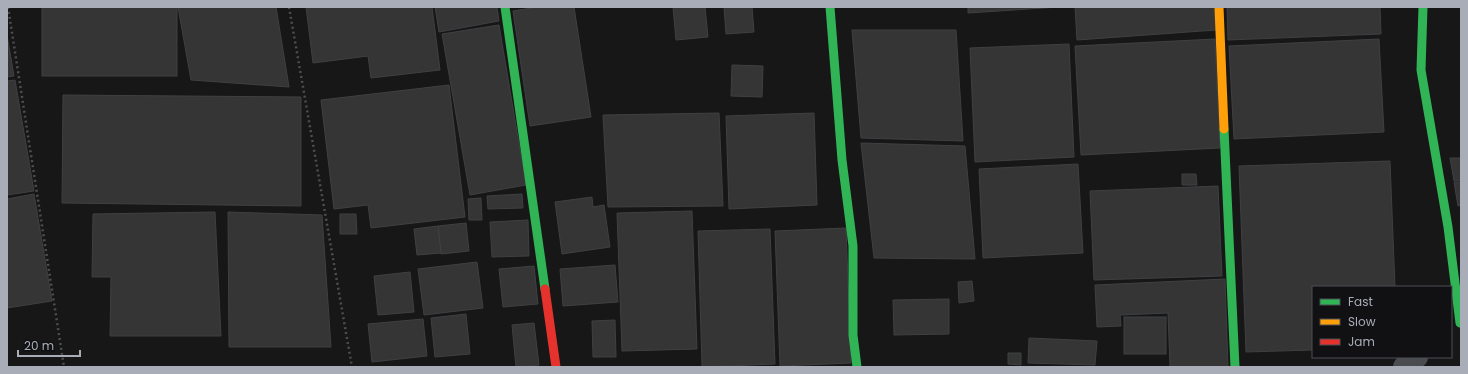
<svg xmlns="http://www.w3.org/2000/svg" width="1468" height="374" viewBox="0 0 1468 374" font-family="Poppins,sans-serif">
	<rect width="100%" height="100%" fill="#171717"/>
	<!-- building -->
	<g fill="#353536" stroke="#3f4043">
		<rect x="42" y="7" width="135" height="69"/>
		<path d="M178,7h98l13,80 -98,-7z"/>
		<path d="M306,7h126l8,63 -69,8 -3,-22 -55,7z"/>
		<path d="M435,7h62l2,14 -60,11z"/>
		<path d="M538,7h36l17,110 -61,9 -17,-115z"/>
		<path d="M673,7h32l3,30 -32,3z"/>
		<path d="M724,7h28l2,25 -28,2z"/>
		<path d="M968,7h91l-91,6z"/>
		<path d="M1075,7h139l2,23 -139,10z"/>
		<path d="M1227,7h153l1,27 -153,6z"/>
		<path d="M499,25l27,160 -56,10 -28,-161z"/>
		<path d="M852,30h104l7,111 -102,-3z"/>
		<path d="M7,35l7,41 -7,1z"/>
		<path d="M1215,39l5,109 -139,7 -6,-109z"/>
		<path d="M1379,39l5,93 -150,7 -5,-93z"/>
		<path d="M1069,44l5,113 -99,5 -5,-114z"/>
		<path d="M732,65l31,1 -1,31 -31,-1z"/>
		<path d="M15,80l19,111 -27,4v-114z"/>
		<path d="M449,85l16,132 -94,11 -3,-23 -34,4 -13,-109z"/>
		<path d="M63,95l238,2v109l-239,-3z"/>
		<path d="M719,113l4,93 -115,1 -5,-92z"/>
		<path d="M814,113l3,92 -88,4 -3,-93z"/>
		<path d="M861,143l104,3 10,113 -101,-1z"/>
		<path d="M1450,158h11v22l-7,1z"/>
		<path d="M1390,161l5,126h-82v63l-67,2 -7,-186z"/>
		<path d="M1078,164l5,89 -100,5 -4,-89z"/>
		<path d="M1182,174h14l1,11h-15z"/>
		<path d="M1454,182h7v23l-3,1z"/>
		<path d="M1218,186l4,90 -128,4 -4,-89z"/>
		<path d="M34,194l18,107 -45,7v-109z"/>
		<path d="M522,194l1,14 -35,1 -1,-13z"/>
		<path d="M592,197l1,10 11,-2 6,42 -48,7 -7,-52z"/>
		<path d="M481,198l1,22h-13l-1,-21z"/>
		<path d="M692,211l5,138 -75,2 -5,-138z"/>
		<path d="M215,212l6,124h-111l1,-59h-19l1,-63z"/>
		<path d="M228,212l94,3 9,132h-102z"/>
		<path d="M340,214h16l1,20h-17z"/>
		<path d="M528,220l1,36 -37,1 -2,-35z"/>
		<path d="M466,223l3,28 -28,3 -3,-28z"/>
		<path d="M438,226l3,27 -24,2 -3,-26z"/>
		<path d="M846,228l5,135 -71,3 -5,-135z"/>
		<path d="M770,229l5,135 -73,3 -4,-136z"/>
		<path d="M477,262l6,46 -59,7 -6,-46z"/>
		<path d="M615,265l3,37 -55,4 -3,-37z"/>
		<path d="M534,266l4,38 -35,3 -4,-38z"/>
		<path d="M410,272l4,40 -36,3 -4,-39z"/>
		<path d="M1225,279l3,88h-58l-2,-54 -48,2 1,11 -24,1 -2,-42z"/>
		<path d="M972,281l2,20 -15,2 -1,-21z"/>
		<path d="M949,299v35l-55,1 -1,-35z"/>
		<path d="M466,314l4,40 -35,3 -4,-39z"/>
		<rect x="1124" y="317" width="42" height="37"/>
		<path d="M423,319l4,37 -55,6 -4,-38z"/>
		<path d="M615,320l1,37h-23l-1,-36z"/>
		<path d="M534,323l5,42 -23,2 -4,-42z"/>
		<path d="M1029,338l68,3 -2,24 -67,-2z"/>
		<path d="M1008,353h13v12l-13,-1z"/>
	</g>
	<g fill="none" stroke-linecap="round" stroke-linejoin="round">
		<!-- path -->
		<g stroke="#4d4e52" stroke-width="2.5" stroke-dasharray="2 3" stroke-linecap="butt">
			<path d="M8,7l56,360"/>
			<path d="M289,7l63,360"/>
		</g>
		<!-- street -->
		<path stroke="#4b4c50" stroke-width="22" d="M1404,367l13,-10"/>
		<!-- fast -->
		<g stroke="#30b455" stroke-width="9">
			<path d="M505,7l40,282"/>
			<path d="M830,7l12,153 11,86v89l4,32"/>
			<path d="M1423,7l-2,63 27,157 12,96"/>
			<path d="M1224,129l11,238"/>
		</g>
		<!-- slow -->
		<path stroke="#ff9f0a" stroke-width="9" d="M1219,7l5,122"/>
		<!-- jam -->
		<path stroke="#e5322d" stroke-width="9" d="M545,289l11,78"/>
	</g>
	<!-- border -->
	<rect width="1468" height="374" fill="none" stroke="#a8adb8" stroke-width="16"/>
	<!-- legend -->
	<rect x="1312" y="286" width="140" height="72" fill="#111113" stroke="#4d4f55"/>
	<rect x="1320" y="299" width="20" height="6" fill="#30b455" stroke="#4d4f55"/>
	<text x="1348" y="306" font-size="12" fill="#a8adb8">Fast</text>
	<rect x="1320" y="319" width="20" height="6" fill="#ff9f0a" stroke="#4d4f55"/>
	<text x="1348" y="326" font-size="12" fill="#a8adb8">Slow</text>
	<rect x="1320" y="339" width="20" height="6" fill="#e5322d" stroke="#4d4f55"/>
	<text x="1348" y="346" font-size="12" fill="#a8adb8">Jam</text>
	<!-- scale -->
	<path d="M18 350v6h62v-6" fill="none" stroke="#a8adb8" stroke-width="2"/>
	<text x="24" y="350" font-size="12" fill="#a8adb8" stroke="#111113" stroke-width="3" paint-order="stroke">20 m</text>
</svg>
